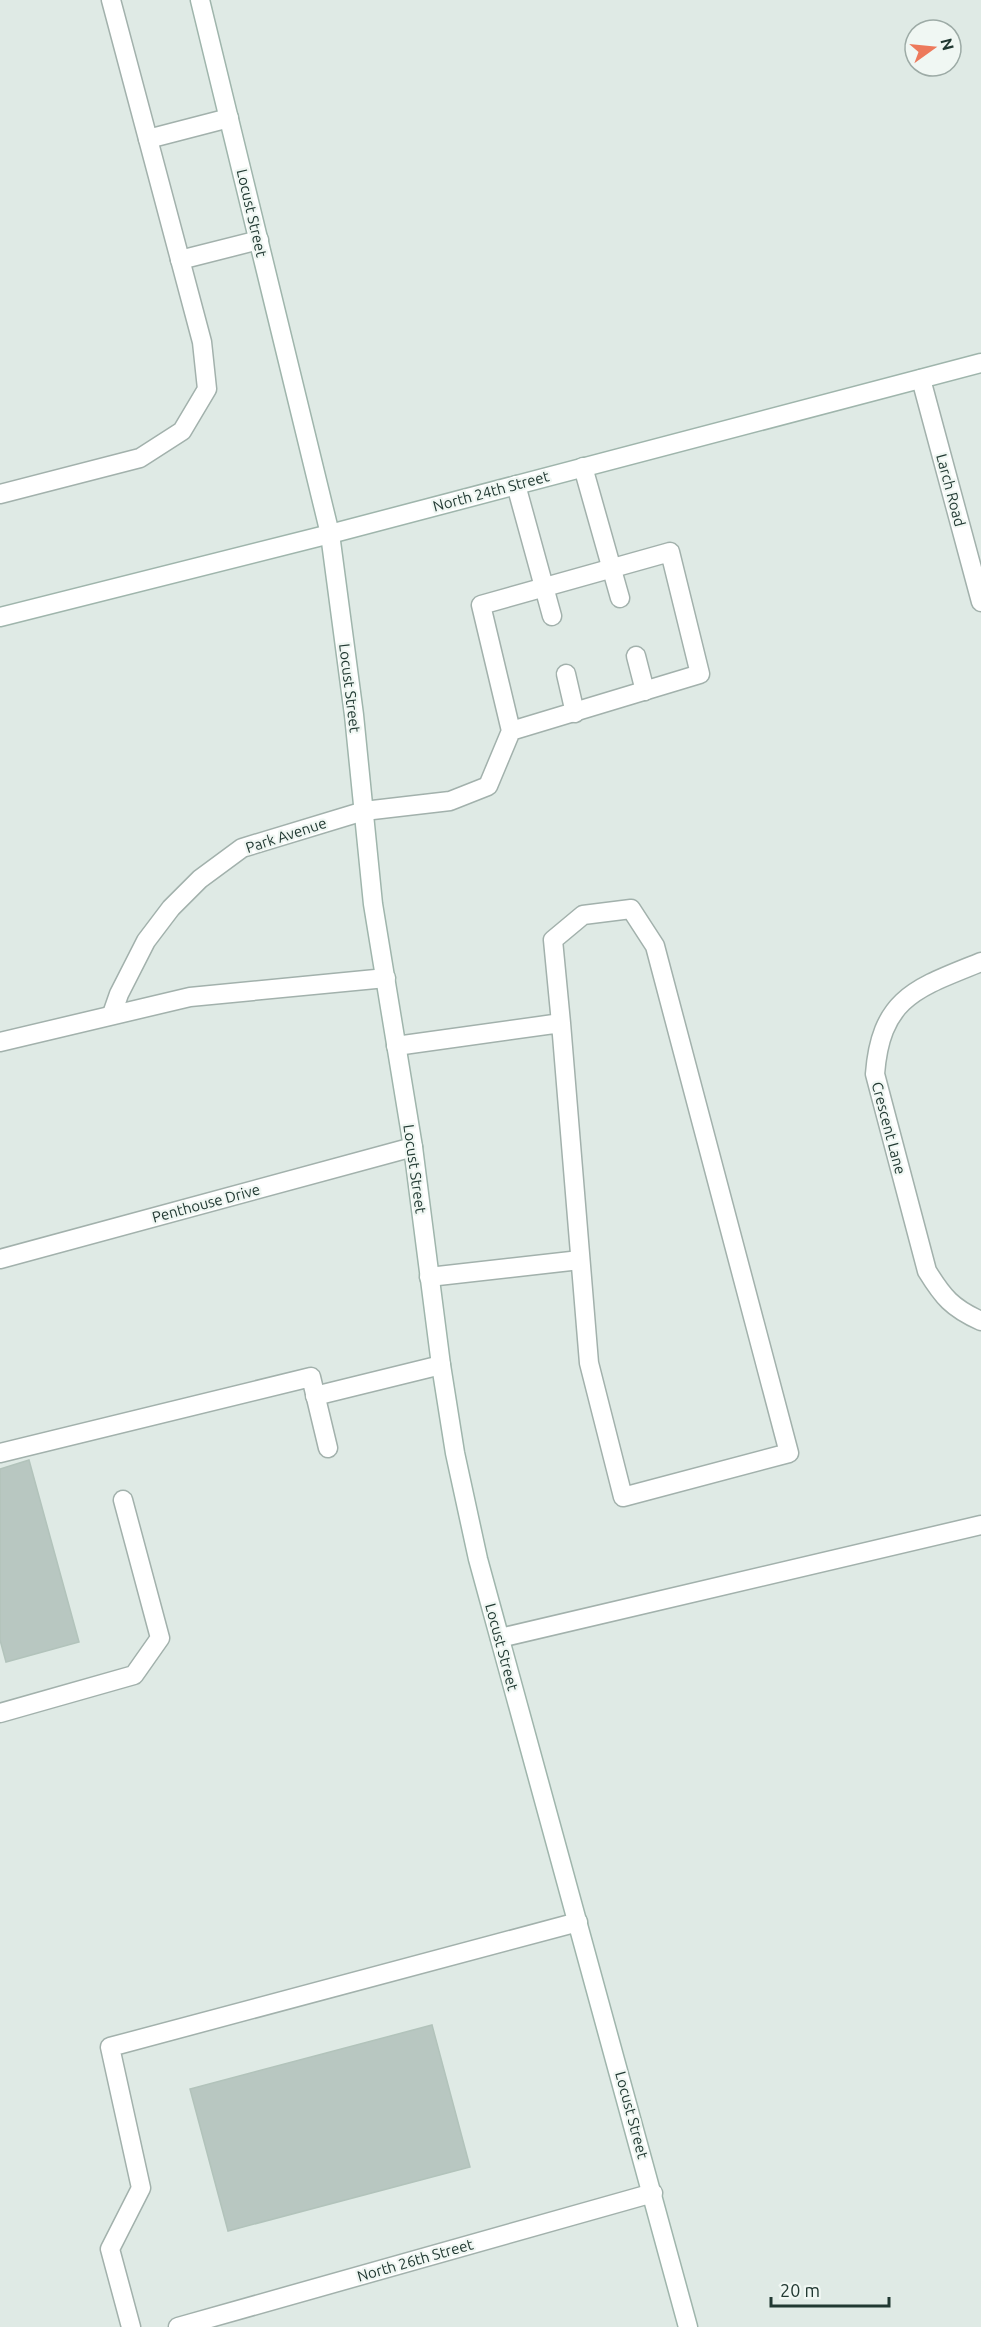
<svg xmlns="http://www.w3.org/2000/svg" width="981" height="2327" viewBox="0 0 981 2327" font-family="Ubuntu,sans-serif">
	<rect width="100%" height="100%" fill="#dfeae5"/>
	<!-- building -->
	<g fill="#b8c7c1" stroke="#b2c3bb" stroke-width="1.5">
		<path d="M29,1460l50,182 -73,20 -6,-22v-171z"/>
		<path d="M432,2025l38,142 -242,64 -38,-142z"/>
	</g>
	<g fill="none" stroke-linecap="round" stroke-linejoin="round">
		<defs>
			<g id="lane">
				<path d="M148,139l81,-21"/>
				<path d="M180,260l79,-20"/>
				<path d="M583,467l37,131"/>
				<path d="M516,485l36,131"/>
				<path d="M0,494l140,-36 42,-27 25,-42 -5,-47 -91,-342"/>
				<path d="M636,656l9,35"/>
				<path d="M566,674l9,39"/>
				<path d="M364,811l86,-10 38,-15 23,-55 189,-57 -30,-122 -189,53 30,126"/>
				<path d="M396,1046l165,-23 28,340 34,134 166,-44 -134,-507 -24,-37 -48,6 -30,25 8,83"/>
				<path d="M429,1277l151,-17"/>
				<path d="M315,1396l126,-31"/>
				<path d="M0,1453l311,-76 17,71"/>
				<path d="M500,1638l481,-113"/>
				<path d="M0,1713l134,-38 26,-37 -37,-138"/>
				<path d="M131,2327l-21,-78 31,-61 -31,-141 468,-125"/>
			</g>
			<g id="street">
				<path d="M921,379l60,223"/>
				<path d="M981,962c-64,26 -100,35 -106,112l52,197c16,26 25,37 54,50"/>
				<path d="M112,1014l7,-20 27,-53 25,-33 29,-29 42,-31 122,-37"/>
				<path d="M0,1042l190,-45 196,-19"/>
				<path d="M0,1259l413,-112"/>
				<path d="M178,2327l475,-134"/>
			</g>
			<g id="secondary">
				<path d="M200,0l130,534 24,181 19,189 40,243 28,218 14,88 23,106 210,768"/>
				<path d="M0,617l330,-83 651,-171"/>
			</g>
		</defs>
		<!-- lane casing -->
		<use href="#lane" stroke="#a2b1ac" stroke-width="21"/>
		<!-- street casing -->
		<use href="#street" stroke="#a2b1ac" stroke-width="21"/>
		<!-- secondary casing -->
		<use href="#secondary" stroke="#9fb5ac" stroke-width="21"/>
		<!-- lane -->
		<use href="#lane" stroke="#fff" stroke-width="18"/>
		<!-- street -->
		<use href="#street" stroke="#fff" stroke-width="18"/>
		<!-- secondary -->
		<use href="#secondary" stroke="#fff" stroke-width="18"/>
	</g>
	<g text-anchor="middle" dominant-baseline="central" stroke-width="4.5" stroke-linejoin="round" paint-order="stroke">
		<!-- street labels -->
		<g font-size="15" fill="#213932" stroke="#f0f7f3">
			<text transform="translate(252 213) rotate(77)">Locust Street</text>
			<text transform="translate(951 490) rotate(75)">Larch Road</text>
			<text transform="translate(491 491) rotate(-15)">North 24th Street</text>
			<text transform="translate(350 688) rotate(83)">Locust Street</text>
			<text transform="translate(286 835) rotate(-18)">Park Avenue</text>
			<text transform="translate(889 1128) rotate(75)">Crescent Lane</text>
			<text transform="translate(415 1169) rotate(82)">Locust Street</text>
			<text transform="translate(206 1203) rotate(-15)">Penthouse Drive</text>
			<text transform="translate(502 1647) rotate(75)">Locust Street</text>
			<text transform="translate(632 2115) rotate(75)">Locust Street</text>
			<text transform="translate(415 2260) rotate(-16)">North 26th Street</text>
		</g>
	</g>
	<!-- north arrow -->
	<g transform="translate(933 48) rotate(75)"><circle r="28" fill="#f0f7f3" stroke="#9daba6" stroke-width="1.5"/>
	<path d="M0-4.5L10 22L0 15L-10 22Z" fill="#ed795b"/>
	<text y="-9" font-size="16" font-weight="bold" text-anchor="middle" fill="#213932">N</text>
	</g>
	<!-- scale -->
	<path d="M771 2297v9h118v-9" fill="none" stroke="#213932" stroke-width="3"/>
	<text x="780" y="2297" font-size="18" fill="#213932" stroke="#f0f7f3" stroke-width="4.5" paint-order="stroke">20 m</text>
</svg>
